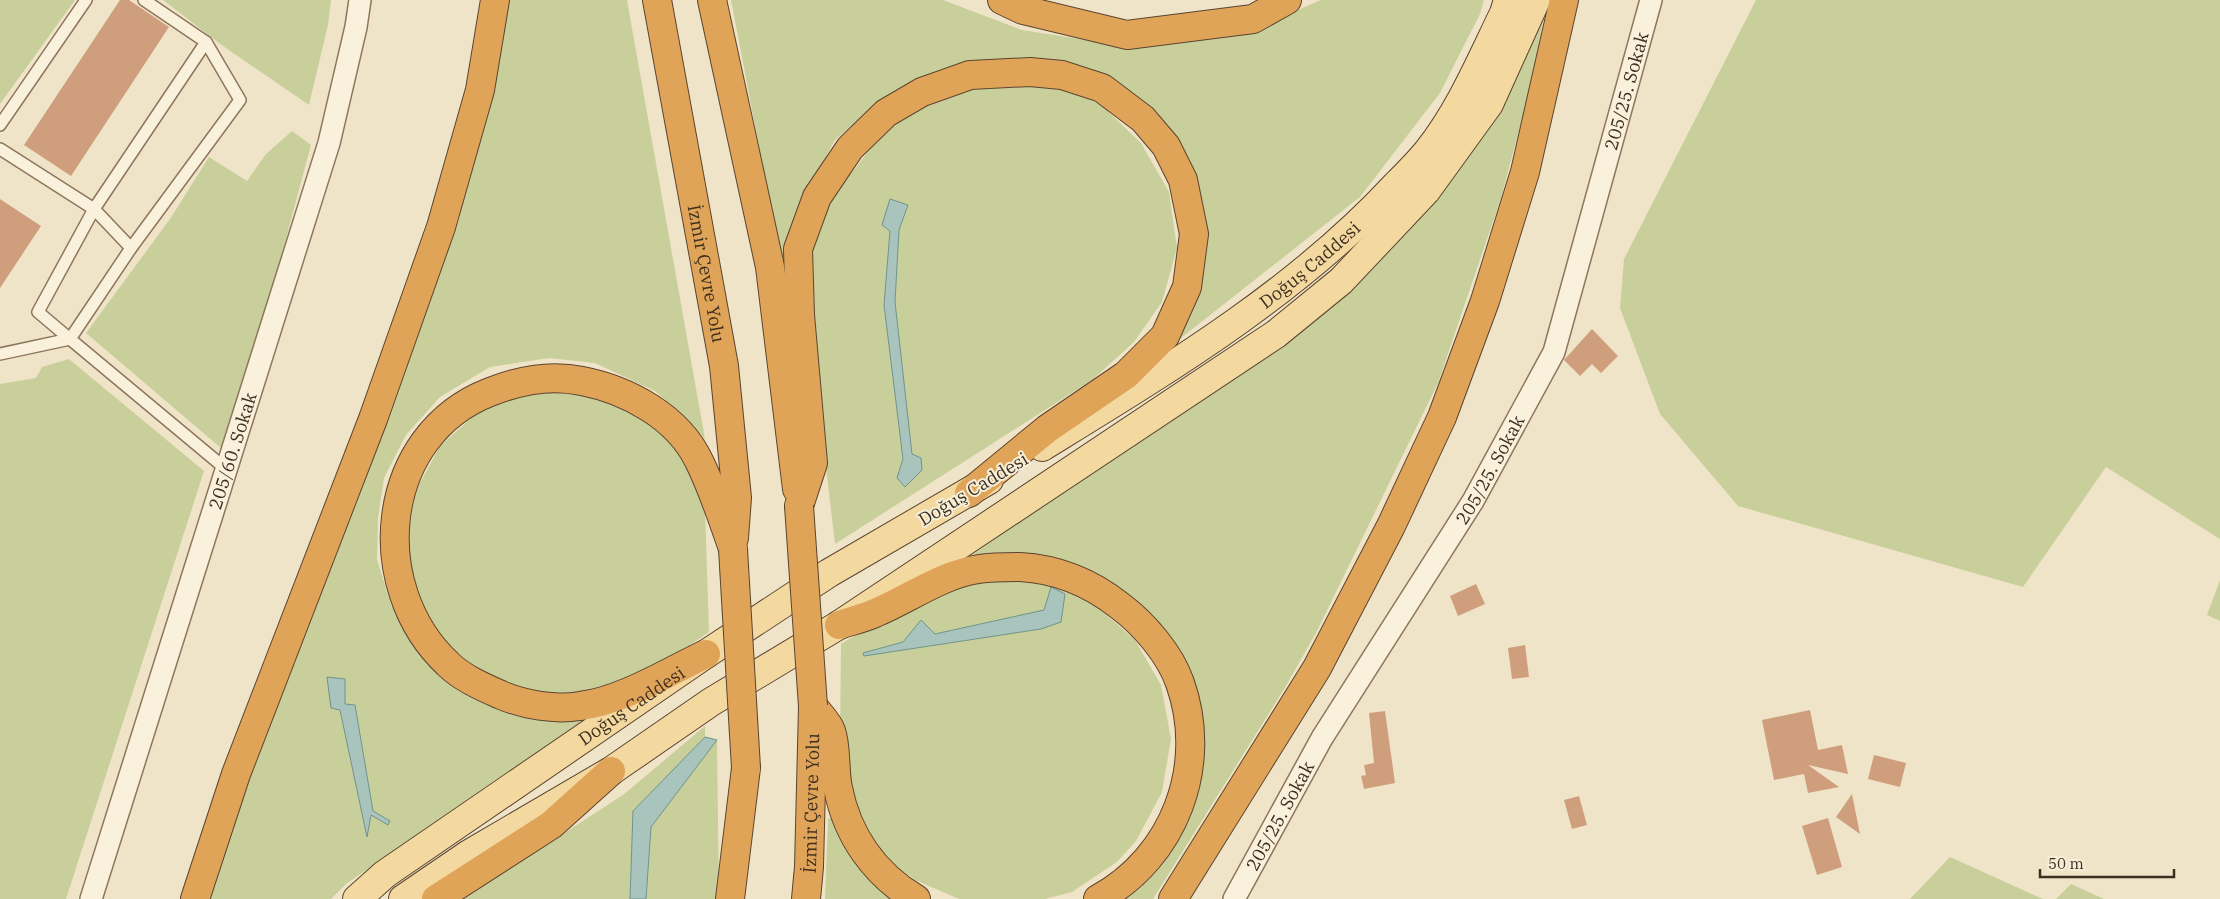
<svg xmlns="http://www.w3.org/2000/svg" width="2220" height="899" viewBox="0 0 2220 899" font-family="'IBM Plex Serif',serif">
	<rect width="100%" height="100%" fill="#f0e4c8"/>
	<!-- green -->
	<g fill="#c9cf9b" fill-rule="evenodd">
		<path d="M0,0h75l-75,104z"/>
		<path d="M163,0h168l-3,25 -19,80 -86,-59z"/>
		<path d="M506,0h121l78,439 -17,-19 -33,-29 -60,-28 -46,-5 -59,9 -50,30 -34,38 -22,43 -6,40 -1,41 14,46 26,44 42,38 133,28 -246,169 -15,15h-128l202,-532 54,-148zM345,679v25l10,1 18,106 15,13 -17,-10 -4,22 -27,-126z"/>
		<path d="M731,0h212l79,30 84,13 152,-16 63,-27h163l-4,14 -40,79 -80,104 -198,156 34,-71 -22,-143 -73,-60 -74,-21 -86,11 -62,32 -44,39 -36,64 -15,74z"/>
		<path d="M1547,0l-17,89 -29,109 -63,185 -121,248 -31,55 -133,213h-46l49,-43 36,-146 -76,-121 -154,-27 159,-111 218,-155z"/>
		<path d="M1756,0h464v539l-114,-72 -83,120 -285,-81 -78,-92 -40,-106 4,-49z"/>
		<path d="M991,78l57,4 52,22 41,39 28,49 8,56 -15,54 -28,40 -42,38 -257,164 -26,-221 3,-90 14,-32 29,-32 34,-46 48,-31zM891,199l17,6 -9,25 -4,72 17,152 9,4 1,12 -17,17 -8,-9 6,-19 -19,-154 6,-74 -8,-6z"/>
		<path d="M292,131l19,14 -45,168 -45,135 -135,-115 84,-114 39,-62 38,24 19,-27z"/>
		<path d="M69,359l135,112 -138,428h-66v-515l36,-6 6,-11z"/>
		<path d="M572,388l48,11 41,26 31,37 13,47 4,123 -33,23 -44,22 -49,16 -52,-1 -48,-18 -40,-34 -26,-45 -10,-51 8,-52 25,-46 39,-35 45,-19z"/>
		<path d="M989,577l54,4 50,22 42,37 26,45 10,54 -9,53 -26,49 -19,21 -45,30 -27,7h-86l-44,-19 -20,-15 -20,-21 -15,-23 -20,-79 1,-98c47,-30 96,-48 148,-67zM1044,610l-3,19 -176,27 -2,-3 40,-11 18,-21 14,13z"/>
		<path d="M2220,580v41l-13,-6z"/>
		<path d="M705,726v11l-72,74 -3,88h-168l161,-104z"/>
		<path d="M717,740l2,159h-73l5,-72z"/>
		<path d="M828,818l8,2 63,79h-74z"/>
		<path d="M1950,857l93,42h-133z"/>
		<path d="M2071,884l33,15h-48z"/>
	</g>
	<!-- water -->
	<g fill="#a9c4bc" stroke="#6f938a">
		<path d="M890,199l18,6 -9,25 -4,72 17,152 9,4 1,12 -17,17 -8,-9 6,-19 -19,-154 6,-74 -8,-6z"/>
		<path d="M1051,587l14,7 -4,28 -20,7 -177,27 -1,-3 40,-11 18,-22 14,14 109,-24z"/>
		<path d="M327,677l18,2v25l10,1 18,106 17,10 -2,4 -17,-10 -4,22 -27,-127 -9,-2z"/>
		<path d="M705,737l12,3 -66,87 -5,72h-16l3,-88z"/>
	</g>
	<!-- building -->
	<g fill="#cf9f7d">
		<path d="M120,0h9l40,27 -98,149 -47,-31z"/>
		<path d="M0,199l41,27 -41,62z"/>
		<path d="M1592,329l26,27 -17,17 -9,-9 -12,12 -16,-16z"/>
		<path d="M1476,584l9,20 -27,12 -8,-20z"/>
		<path d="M1525,645l4,32 -17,2 -4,-31z"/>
		<path d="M1810,710l8,40 24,-5 6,29 -40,-9 31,22 -31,6 -4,-19 -30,6 -12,-60z"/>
		<path d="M1385,711l10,72 -31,6 -3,-13 5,-1 -2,-10 10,-2 -5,-50z"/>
		<path d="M1874,755l32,8 -6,24 -32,-8z"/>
		<path d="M1852,794l8,40 -24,-17z"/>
		<path d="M1579,796l8,29 -15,4 -8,-29z"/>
		<path d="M1828,818l14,49 -25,8 -15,-49z"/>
	</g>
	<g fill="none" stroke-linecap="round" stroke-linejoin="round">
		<defs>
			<g id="lane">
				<path d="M144,0l62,42 34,58 -109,148 -61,91 156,130"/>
				<path d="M0,125l86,-125"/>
				<path d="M0,149l94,60 -56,103 32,27 -70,15"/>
				<path d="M131,248l-37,-39 112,-167"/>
			</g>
			<g id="street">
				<path id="s1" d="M91,899l238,-756 27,-116 4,-27"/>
				<path id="s2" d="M1234,899l88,-161 151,-237 81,-149 97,-352"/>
			</g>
			<g id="primary">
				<path id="s3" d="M1042,447c125,-77 254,-154 354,-262 11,-11 22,-22 31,-33 33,-41 54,-92 77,-139l4,-13"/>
				<path id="s4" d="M357,899l28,-25 321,-220 123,-81 160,-93"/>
				<path d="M403,899l66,-45 142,-83 100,-69 128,-77 437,-291 65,-53 85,-90 63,-87 47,-104"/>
			</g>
			<g id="highway">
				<path id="s5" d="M657,0l67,366 13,132 -3,40"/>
				<path d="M712,0l58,267 27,222"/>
				<path d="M1002,0l21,10 104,25 126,-16 34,-19"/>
				<path d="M799,506l14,-43 -13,-148 -2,-66 19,-52 33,-49 36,-35 36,-21 48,-17 60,-3 32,3 40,13 41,31 23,27 17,34 11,54 -7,53 -22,49 -39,39 -79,54 -78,64"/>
				<path d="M839,625c12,-4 25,-7 36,-12 34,-14 67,-39 104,-44 13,-2 28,-2 41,-2 38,2 71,16 100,39 24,18 50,48 60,77 29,82 -5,174 -82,216"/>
				<path d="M706,654c-38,18 -84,47 -126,52 -26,4 -55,-1 -79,-11 -18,-8 -39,-17 -53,-31 -83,-78 -69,-229 42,-272 30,-12 60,-18 92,-11 46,9 96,36 117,80 14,28 24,59 34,88"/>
				<path d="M813,706c5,7 15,16 18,25 6,17 3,39 7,57 9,47 36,86 78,111"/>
				<path d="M195,899l41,-125 137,-355 68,-192 39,-137 15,-90"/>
				<path d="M436,899l115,-74 60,-54"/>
				<path d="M730,899l16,-131"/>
				<path id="s6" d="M806,899l3,-32 4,-161"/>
				<path d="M1173,899l144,-231 74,-142 51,-109 43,-116 40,-129 39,-172"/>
			</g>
		</defs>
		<!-- lane casing -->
		<use href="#lane" stroke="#8d765c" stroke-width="14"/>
		<!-- street casing -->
		<use href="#street" stroke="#8d765c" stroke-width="24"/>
		<!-- primary casing -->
		<use href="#primary" stroke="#5b4430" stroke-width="30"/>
		<!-- highway casing -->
		<use href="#highway" stroke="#5b4430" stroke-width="30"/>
		<!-- lane -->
		<use href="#lane" stroke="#faf1dc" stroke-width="11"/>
		<!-- street -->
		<use href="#street" stroke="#faf1dc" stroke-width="21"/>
		<!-- primary -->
		<use href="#primary" stroke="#f3d9a0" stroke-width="28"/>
		<!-- highway -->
		<use href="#highway" stroke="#e0a458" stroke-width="28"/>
		<defs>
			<g id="highway-bridge">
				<path d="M799,506l14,200"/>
				<path d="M733,549l13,219"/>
			</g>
		</defs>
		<!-- highway-bridge casing -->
		<use href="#highway-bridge" stroke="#5b4430" stroke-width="30" stroke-linecap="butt"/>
		<!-- highway-bridge -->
		<use href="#highway-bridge" stroke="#e0a458" stroke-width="28"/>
	</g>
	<g text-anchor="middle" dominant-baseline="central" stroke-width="4" stroke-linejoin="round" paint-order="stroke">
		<!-- street labels -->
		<g font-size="18" fill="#3d2e20" stroke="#f7eed8">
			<text stroke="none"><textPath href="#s2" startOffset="905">205/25. Sokak</textPath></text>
			<text stroke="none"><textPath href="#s3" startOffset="324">Doğuş Caddesi</textPath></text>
			<text stroke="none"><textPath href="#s5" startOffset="278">İzmir Çevre Yolu</textPath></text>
			<text stroke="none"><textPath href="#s1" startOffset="470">205/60. Sokak</textPath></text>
			<text stroke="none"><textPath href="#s2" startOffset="500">205/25. Sokak</textPath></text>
			<text transform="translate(973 489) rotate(-31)">Doğuş Caddesi</text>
			<text stroke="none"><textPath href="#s4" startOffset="336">Doğuş Caddesi</textPath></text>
			<text stroke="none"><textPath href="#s6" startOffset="96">İzmir Çevre Yolu</textPath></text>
			<text stroke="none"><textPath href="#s2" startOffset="95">205/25. Sokak</textPath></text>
		</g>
	</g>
	<!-- scale -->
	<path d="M2040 869v8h134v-8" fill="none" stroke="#3d2e20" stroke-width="2.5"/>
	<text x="2048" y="869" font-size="15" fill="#3d2e20" stroke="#f7eed8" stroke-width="4" paint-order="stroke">50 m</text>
</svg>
